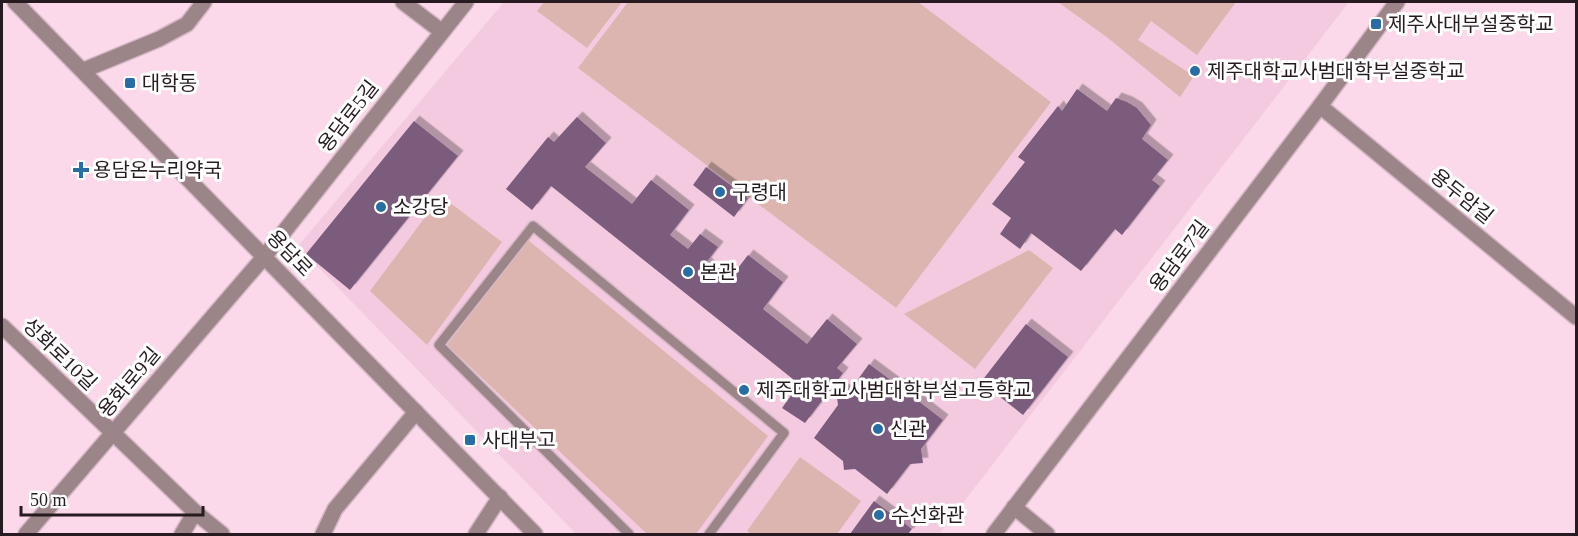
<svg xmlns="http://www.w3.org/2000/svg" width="1578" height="536" viewBox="0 0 1578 536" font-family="'Times New Roman','Noto Sans KR',serif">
	<defs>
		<filter id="shadow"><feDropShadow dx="5.5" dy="-5.5" stdDeviation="0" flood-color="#0004"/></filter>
	</defs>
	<rect width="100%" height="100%" fill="#fbd9ea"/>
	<!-- built -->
	<path fill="#f3cadf" d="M504,2h845l-410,532h-363l-278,-288z"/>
	<!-- green -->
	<g fill="#ddb5b0">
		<path d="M544,2h78l-35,46 -50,-37z"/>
		<path d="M628,2h290l133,100 -155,206 -318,-240z"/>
		<path d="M1058,2h178l-39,53 -46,-34 -13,19 56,36 -14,21 -72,-59z"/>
		<path d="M441,196l61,46 -75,103 -57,-54z"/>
		<path d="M528,240l240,196 -72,98h-49l-200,-189z"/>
		<path d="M1029,250l24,18 -78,101 -71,-55z"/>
		<path d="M800,457l61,44 -24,33h-86l-4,-3z"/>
	</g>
	<!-- building -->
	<g fill="#7c5b7d" filter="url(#shadow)">
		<path d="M1077,89l30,22 9,-13 11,4 10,6 14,17 -9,14 26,21 -16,20 8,6 -38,49 -7,-6 -34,42 -50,-38 -11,16 -20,-15 11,-16 -19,-14 33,-42 -7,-5 40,-51 4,5z"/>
		<path d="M577,117l29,26 -21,24 47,37 19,-24 38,30 -19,25 18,14 12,-15 18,13 -12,16 22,18 20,-26 35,27 -20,27 44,35 20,-25 30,25 -20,24 6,5 -38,50 -23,-15 17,-24 -248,-198 -19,24 -26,-21 42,-52 6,5z"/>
		<path d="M414,121l44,35 -108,134 -44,-36z"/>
		<path d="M706,167l42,31 -14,19 -41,-32z"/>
		<path d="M1026,324l42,33 -45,58 -42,-33z"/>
		<path d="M869,364l27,20 19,-1 2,17 26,20 -22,29 2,14 -13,1 -23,30 -32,-25 -11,1 -1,-9 -29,-23 24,-33 -2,-15 15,-1z"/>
		<path d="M874,501l38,28 -4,5h-58z"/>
	</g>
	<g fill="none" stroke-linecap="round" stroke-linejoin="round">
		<defs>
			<path id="service" d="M629,534l-190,-189 94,-119 251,207 -75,101"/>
			<g id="minor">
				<path d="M403,2l38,29"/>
				<path d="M84,70l75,-31 28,-15 17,-22"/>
				<path d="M2,326l193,186 27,22"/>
				<path d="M1014,507l33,27"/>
				<path d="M26,534l238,-277 202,-255"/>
				<path d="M182,534l13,-22"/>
				<path d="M323,534l12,-25 81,-97"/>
				<path d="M476,534l24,-37"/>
			</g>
			<g id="tertiary">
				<path d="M15,2l520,532"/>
				<path d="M1320,106l256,211"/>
				<path d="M994,534l326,-428 77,-104"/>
			</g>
		</defs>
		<!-- service casing -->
		<use href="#service" stroke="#d5b7c6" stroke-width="12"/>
		<!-- minor casing -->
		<use href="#minor" stroke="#d5b7c6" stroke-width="18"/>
		<!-- tertiary casing -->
		<use href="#tertiary" stroke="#d5b7c6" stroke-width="18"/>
		<!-- service -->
		<use href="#service" stroke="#9c8589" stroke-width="9"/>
		<!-- minor -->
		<use href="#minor" stroke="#9c8589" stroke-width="15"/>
		<!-- tertiary -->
		<use href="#tertiary" stroke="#9c8589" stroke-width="15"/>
	</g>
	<!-- markers -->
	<g fill="#296da2" stroke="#fff" stroke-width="2">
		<rect x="1370" y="18" width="12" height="12" rx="3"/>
		<circle cx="1195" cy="71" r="6"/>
		<rect x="124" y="77" width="12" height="12" rx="3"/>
		<path d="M78 161h6v6h6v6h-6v6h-6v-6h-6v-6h6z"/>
		<circle cx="720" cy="192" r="6"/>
		<circle cx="381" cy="207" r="6"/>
		<circle cx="688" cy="272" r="6"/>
		<circle cx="744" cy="390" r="6"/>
		<circle cx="878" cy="429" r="6"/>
		<rect x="464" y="434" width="12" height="12" rx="3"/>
		<circle cx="879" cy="515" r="6"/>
	</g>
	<g text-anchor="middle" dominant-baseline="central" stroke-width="6" stroke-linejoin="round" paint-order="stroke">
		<!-- poi labels -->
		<g font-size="20" fill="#271b21" stroke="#fff" text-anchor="start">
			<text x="1388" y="24">제주사대부설중학교</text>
			<text x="1207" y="71">제주대학교사범대학부설중학교</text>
			<text x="142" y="83">대학동</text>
			<text x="93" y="170">용담온누리약국</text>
			<text x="732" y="192">구령대</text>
			<text x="393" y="207">소강당</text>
			<text x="700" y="272">본관</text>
			<text x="756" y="390">제주대학교사범대학부설고등학교</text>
			<text x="890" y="429">신관</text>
			<text x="482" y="440">사대부고</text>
			<text x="891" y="515">수선화관</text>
		</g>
		<!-- street labels -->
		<g font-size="20" fill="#271b21" stroke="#fff">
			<text transform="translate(348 116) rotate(-52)">용담로5길</text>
			<text transform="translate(1462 196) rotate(39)">용두암길</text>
			<text transform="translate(290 253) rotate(46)">용담로</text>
			<text transform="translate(1179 256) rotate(-53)">용담로7길</text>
			<text transform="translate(60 354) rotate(44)">성화로10길</text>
			<text transform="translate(129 382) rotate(-50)">용화로9길</text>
		</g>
	</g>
	<!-- border -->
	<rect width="1578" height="536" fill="none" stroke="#271b21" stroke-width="6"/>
	<!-- scale -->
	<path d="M21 506v9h182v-9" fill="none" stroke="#271b21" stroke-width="3"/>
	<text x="30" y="506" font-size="18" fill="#271b21" stroke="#ffffff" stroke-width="4.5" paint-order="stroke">50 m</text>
</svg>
